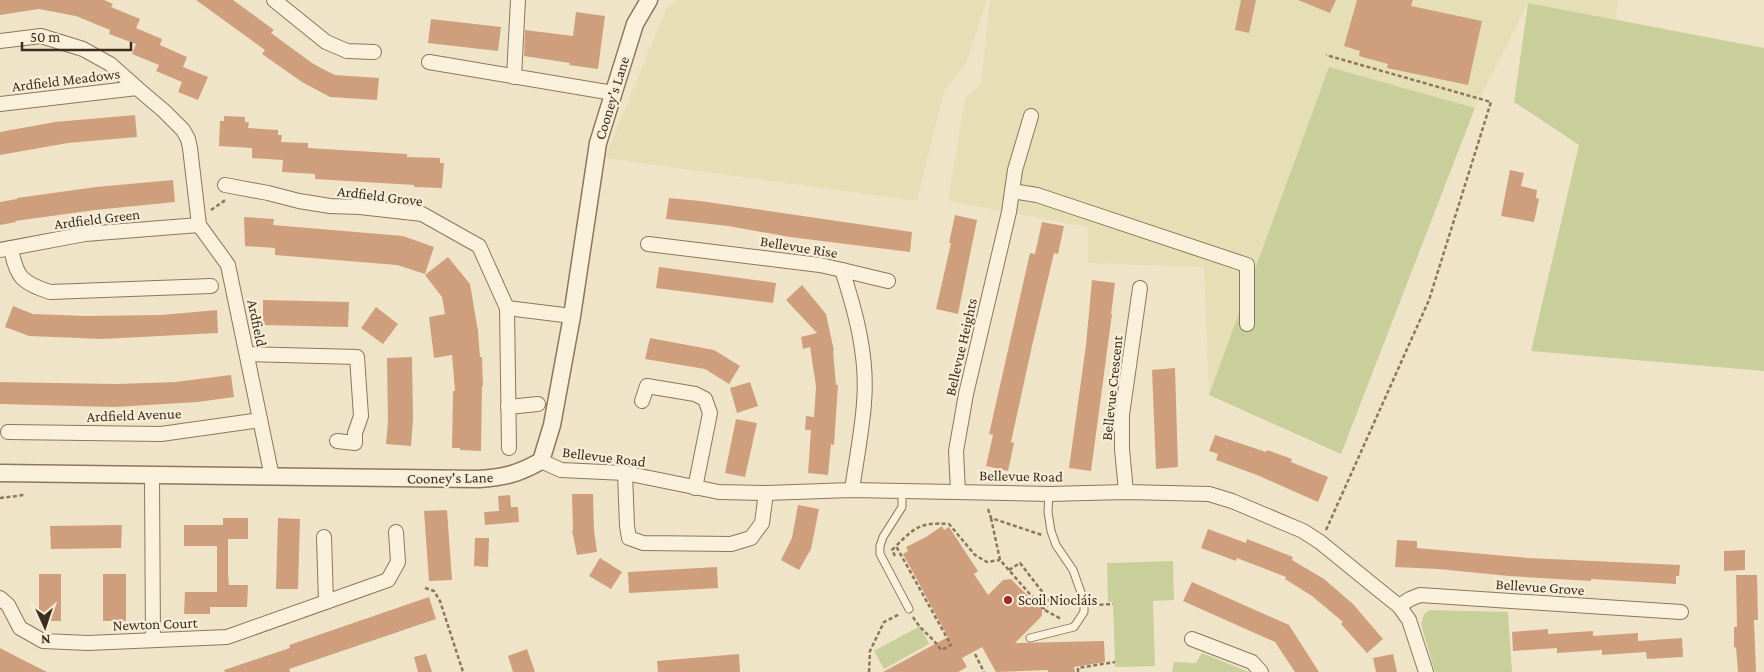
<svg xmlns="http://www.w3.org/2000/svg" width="1764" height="672" viewBox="0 0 1764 672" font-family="'Crimson Pro',serif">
	<rect width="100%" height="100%" fill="#f0e4c8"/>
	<!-- farmland -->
	<g fill="#e6deb5">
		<path d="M677,0h310l-21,64 -22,27 -27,110 -312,-43 61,-149z"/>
		<path d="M990,0h629l-4,20 -87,-17 -53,105 -146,-41 -120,328 -5,-128 -116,-4v-36l-140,-26 17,-102 16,-16z"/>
	</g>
	<!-- green -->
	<g fill="#c9cf9b">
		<path d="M1528,3l236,45v323l-233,-20 48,-206 -65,-43z"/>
		<path d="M1329,67l146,41 -134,346 -132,-59z"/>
		<path d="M1173,561l1,39 -21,1 2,65 -40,1 -2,-65h-5l-1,-39z"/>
		<path d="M1430,610l78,2 4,60h-77l-14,-48 3,-10z"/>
		<path d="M920,626l9,18 -45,25 -10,-18z"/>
		<path d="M1202,653l47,19h-77l2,-10 22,1z"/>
	</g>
	<!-- building -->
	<g fill="#cf9f7d">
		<path d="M0,0h104l9,4 -2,3 29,12 -4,9 26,11 -2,6 27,12 -4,10 25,10 -10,23 -20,-8 4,-10 -26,-11 3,-6 -27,-11 4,-10 -27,-10 1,-4 -34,-14 -37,-7 -39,6z"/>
		<path d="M196,0h37l41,30 -3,3 41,30 11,6 12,6 44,3 -2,22 -47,-3 -28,-15 -40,-28 3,-4z"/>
		<path d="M1241,0h15l-7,33 -14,-3z"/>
		<path d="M1298,0h38l-6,13z"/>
		<path d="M1357,0h56l-2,6 71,15 -14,64 -81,-17 1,-4 -29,-8 1,-5 -16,-5z"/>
		<path d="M576,12l29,4 -7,53 -29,-4 1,-2 -46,-7 1,-26 48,6z"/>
		<path d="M431,19l70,8 -3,24 -70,-8z"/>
		<path d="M135,115l2,22 -69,6 -68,12v-23l55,-10z"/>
		<path d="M224,116l21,1v5h4l-1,6 30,2v5h4l-1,7 27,1v5l99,6v3l33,1v5h4l-2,25 -28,-1v-2l-99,-6v-5l-33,-2 1,-12 -31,-2v-10l-33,-2 1,-25h4z"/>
		<path d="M1510,170l14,3 -3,13 16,4 -1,8 3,1 -5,23 -33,-6z"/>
		<path d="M173,180l2,22 -80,8 -80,11 1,1 -16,3v-23l17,-3v-1l79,-11z"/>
		<path d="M669,198l31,3 212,31 -2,20 -120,-15 -62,-11 -62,-7z"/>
		<path d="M955,215l22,5 -19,94 -22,-5 15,-66h-2z"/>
		<path d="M244,217l30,2 -1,6 130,11 31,11 -9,27 -28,-9 -122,-10v-7l-30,-2z"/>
		<path d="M1042,222l22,4 -6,28 -4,-1 -22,93 -21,96 3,1 -6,28 -22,-5 7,-31 -4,-1 41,-181 5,1z"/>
		<path d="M448,257l22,27 8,47 2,26h2l1,29h-1l-1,65 -21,-1v-2h-8l1,-57h2l-3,-36 -18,3 -5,-41 16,-3 -3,-17 -17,-22z"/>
		<path d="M659,267l117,16 -3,20 -117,-15z"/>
		<path d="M1092,280l23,3 -4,31h1l-21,157 -22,-3 17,-123z"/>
		<path d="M802,285l24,29 8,37 -1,-1 3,35h2l-4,60 -3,-1 -3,31 -20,-2 3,-43h-6l1,-14 8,1 2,-31 -6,-39 -7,2 -2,-12 16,-4 -31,-33z"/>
		<path d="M263,300l86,2 -1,25 -85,-2z"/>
		<path d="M13,306l20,8 53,2 75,-1 56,-5 1,23 -116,6 -73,-3 -24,-9z"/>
		<path d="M376,307l22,17 -15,20 -22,-16z"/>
		<path d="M650,338l64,12 26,16 -11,18 -24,-15 -60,-10z"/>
		<path d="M412,357l1,62 -2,27 -25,-2 2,-22 -1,-64z"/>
		<path d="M1175,368l3,99 -22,2 -4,-99z"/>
		<path d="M231,375l3,22 -36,5 -84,5 -114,-3v-22l116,2 59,-2z"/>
		<path d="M750,382l8,24 -21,7 -7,-25z"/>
		<path d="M736,419l21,4 -12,54 -20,-4z"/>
		<path d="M1215,435l51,17 1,-2 25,9 -1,3 37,15 -10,25 -61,-27 -41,-15 2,-6 -9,-3z"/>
		<path d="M572,494h21l1,36 3,22 -20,3 -5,-25h1z"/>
		<path d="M510,495l1,12h7l1,15 -34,3 -1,-13 15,-1 -1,-15z"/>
		<path d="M798,505l21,4 -8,40 -12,21 -18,-10 11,-22z"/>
		<path d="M447,510l5,70 -23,1 -5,-70z"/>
		<path d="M223,518h25v21h-20v36l1,10h19l-1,22h-37v7h-26l1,-22h32v-46h-33v-21h39z"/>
		<path d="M278,518l22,1 -2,70h-22z"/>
		<path d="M122,525l-1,23 -70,1 -1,-23z"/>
		<path d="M942,526l2,4 5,-3 29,44 -4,3 14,21 15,-15 8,-1 31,31v5l-2,3 -25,25 89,-2 1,21 -31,5 1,5h-27v-2l-52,2 -14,-25 -20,11 5,9 -9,5h-75l65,-35 -45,-83 5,-3 -2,-4 20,-10z"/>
		<path d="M1208,529l38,14 1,-4 46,18 -1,3 32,19 29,25 30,35 -16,14 -26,-29 2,-2 -31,-26 -27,-17 1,-2 -49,-19 -1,3 -35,-13z"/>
		<path d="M475,538h14l-1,29 -14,-1z"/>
		<path d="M1397,540l20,1v7l111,10 152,7 -1,11h-3v8l-85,-5v2l-82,-5 -71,-7 -43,-2z"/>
		<path d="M1745,550v20l-21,1v-20z"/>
		<path d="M600,558l22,14 -11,17 -22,-13z"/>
		<path d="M717,567l1,21 -89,5 -1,-21z"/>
		<rect x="39" y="574" width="22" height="47"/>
		<rect x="103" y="574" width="23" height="47"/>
		<path d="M1736,575h21l1,45h-4l2,52h-18l-2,-25 -2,1v-21h3z"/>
		<path d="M1192,582l97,43 30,47h-24l-20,-30 -92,-41z"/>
		<path d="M429,597l7,22 -147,50 1,3h-65l-1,-2 66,-22 -1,-3z"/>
		<path d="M1548,629v5l45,-3v5l45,-3v8l44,-3 1,19 -36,2 -1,-7 -44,3v-5l-45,3v-5l-44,3 -1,-19z"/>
		<path d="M0,648l21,11 26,13h-47z"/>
		<path d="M527,649l8,23h-22l-5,-16z"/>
		<path d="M426,654l6,18h-14l-4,-15z"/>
		<path d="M739,654l1,18h-82l-1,-11z"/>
		<path d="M1393,654l4,18h-21l-3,-14z"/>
	</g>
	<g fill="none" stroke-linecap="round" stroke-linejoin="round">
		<defs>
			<g id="service">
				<path d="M902,491v16l-19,30 -3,9v8l29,55"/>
				<path d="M1030,638l44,-11 10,-15v-11l-11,-31 -17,-25 -5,-14 -3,-19 1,-18"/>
			</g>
			<g id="minor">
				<path d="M274,0l52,42 21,9 27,1"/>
				<path d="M0,41l41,-5 42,13 27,15 27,24"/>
				<path d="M429,62l184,31"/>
				<path d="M514,77l4,-77"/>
				<path d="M0,104l137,-16 27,23 19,19 5,9 2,9 9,77 29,40 44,212"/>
				<path d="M225,185l43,8 31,8 31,5 30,1 62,7 57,32 28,62 2,140"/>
				<path d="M1012,191l25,4 210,70v59"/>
				<path d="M648,244l172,21 22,5c14,43 26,87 22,133 -2,29 -8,58 -12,87"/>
				<path d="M11,248c5,29 11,35 39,44l161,-6"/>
				<path d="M0,250l85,-16 114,-9"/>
				<path d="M842,270l46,11"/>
				<path d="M507,308l65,8"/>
				<path d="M247,354l110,3 4,59 -6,17v10l-18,-2"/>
				<path d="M642,401l5,-15 48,8 10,5 5,14 -15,75"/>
				<path d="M508,407l30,-3"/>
				<path d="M8,432l153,2 99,-14"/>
				<path d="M541,461l20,9 64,3 94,19 47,1 86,-3 197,4 77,-2 83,2 23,7 71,30 17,11 59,48 20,16 10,14 17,52"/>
				<path d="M625,473l2,53 2,12 14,5 88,1 20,-6 11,-15 4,-30"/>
				<path d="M152,476l1,164"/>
				<path d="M958,492l-2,-41 10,-57 43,-182 6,-42 16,-54"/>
				<path d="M1126,492l-4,-43v-34l18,-127"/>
				<path d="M324,537l2,65"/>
				<path d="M0,598l8,7 12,23 23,13 45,2 139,-6 161,-57 10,-18 -2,-30"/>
				<path d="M1399,606l11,-7 10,-4 261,17"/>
				<path d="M1192,639l60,23 9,10"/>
			</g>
			<path id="tertiary" d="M0,473l479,6c26,-2 39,-5 62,-18l11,-36 20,-109 26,-173 37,-119 14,-24"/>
		</defs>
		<!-- service casing -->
		<use href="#service" stroke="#8d765c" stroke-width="9"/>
		<!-- minor casing -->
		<use href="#minor" stroke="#8d765c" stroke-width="16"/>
		<!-- tertiary casing -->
		<use href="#tertiary" stroke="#8d765c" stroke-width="19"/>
		<!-- path -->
		<g stroke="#8d765c" stroke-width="2.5" stroke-dasharray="4 2.5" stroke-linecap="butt">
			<path d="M211,210l16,-11"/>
			<path d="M0,498l24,-3"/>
			<path d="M988,509l3,9 51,17"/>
			<path d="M991,518l9,42 43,49 18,10"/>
			<path d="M1326,530l103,-230 62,-198 -165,-47"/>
			<path d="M895,556l-3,-6 4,-4"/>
			<path d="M1009,570l11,-7 31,40 -8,6"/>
			<path d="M425,588l9,3 6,10 23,71"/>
			<path d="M1093,605l20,-1"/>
			<path d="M913,617c8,14 20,20 28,33l10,-5 -55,-99c19,-19 25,-24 53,-22l26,31 12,7 13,-2"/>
			<path d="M975,654l9,18"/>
			<path d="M869,672l1,-21 14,-29 16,-8"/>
			<path d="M1078,672v-4l37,-6"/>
		</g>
		<!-- service -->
		<use href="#service" stroke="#faf1dc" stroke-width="7"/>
		<!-- minor -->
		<use href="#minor" stroke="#faf1dc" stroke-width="14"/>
		<!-- tertiary -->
		<use href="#tertiary" stroke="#faf1dc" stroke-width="16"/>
	</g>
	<!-- markers -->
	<circle fill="#9e2a2b" stroke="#f7eed8" stroke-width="2" cx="1008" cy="600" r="5"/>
	<g text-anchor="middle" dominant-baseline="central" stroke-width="4.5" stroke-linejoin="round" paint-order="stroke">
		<!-- street labels -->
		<g font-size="15" fill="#3d2e20" stroke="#f7eed8">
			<text transform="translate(66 80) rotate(-7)">Ardfield Meadows</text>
			<text transform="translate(612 98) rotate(-73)">Cooney's Lane</text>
			<text transform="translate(380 196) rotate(7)">Ardfield Grove</text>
			<text transform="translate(97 219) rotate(-7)">Ardfield Green</text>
			<text transform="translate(799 247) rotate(9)">Bellevue Rise</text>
			<text transform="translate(257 323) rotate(78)">Ardfield</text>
			<text transform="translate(961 347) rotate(-77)">Bellevue Heights</text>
			<text transform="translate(1112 388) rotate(-84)">Bellevue Crescent</text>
			<text transform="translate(134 415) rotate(-2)">Ardfield Avenue</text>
			<text transform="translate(604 457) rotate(7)">Bellevue Road</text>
			<text transform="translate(1021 476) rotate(1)">Bellevue Road</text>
			<text transform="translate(450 478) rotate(-1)">Cooney's Lane</text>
			<text transform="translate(1540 587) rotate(4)">Bellevue Grove</text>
			<text transform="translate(155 624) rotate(-2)">Newton Court</text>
		</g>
		<!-- poi labels -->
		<g font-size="15" fill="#3d2e20" stroke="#f7eed8" text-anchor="start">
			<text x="1018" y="600">Scoil Niocláis</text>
		</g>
	</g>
	<!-- north arrow -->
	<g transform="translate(45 627) rotate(177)" stroke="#f7eed8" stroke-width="4" paint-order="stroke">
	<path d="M0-4L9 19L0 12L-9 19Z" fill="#3d2e20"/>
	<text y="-8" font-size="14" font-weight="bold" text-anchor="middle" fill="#3d2e20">N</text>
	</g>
	<!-- scale -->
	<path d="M22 42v8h109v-8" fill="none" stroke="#3d2e20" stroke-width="2.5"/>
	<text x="30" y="42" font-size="15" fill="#3d2e20" stroke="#f7eed8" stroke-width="4" paint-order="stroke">50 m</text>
</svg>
